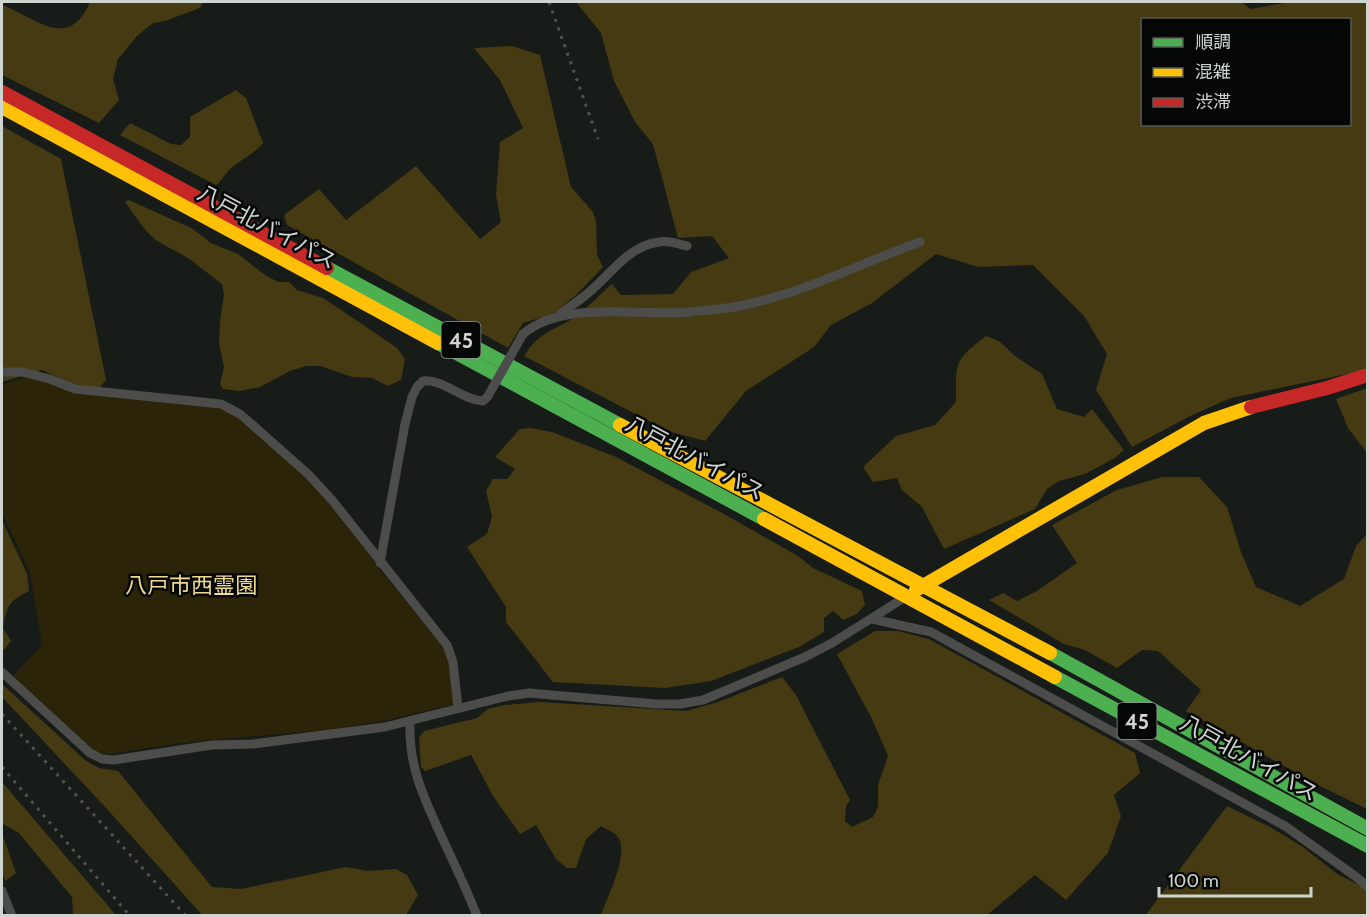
<svg xmlns="http://www.w3.org/2000/svg" width="1369" height="917" viewBox="0 0 1369 917" font-family="Cabin,'Noto Sans JP',sans-serif">
	<rect width="100%" height="100%" fill="#171c18"/>
	<!-- green -->
	<path fill="#2b2408" d="M27,376l199,32 16,11 61,55 28,30 51,68 64,78 3,7 5,47 -71,17 -59,9 -136,12 -81,12 -11,-2 -7,-6 -76,-70 29,-31 -12,-73 -28,-59v-128z"/>
	<!-- forest -->
	<g fill="#453a11" fill-rule="evenodd">
		<path d="M90,2h113l-3,6 -35,13 -12,2 -16,13 -19,23 -5,20 6,21 -20,23 -97,-48v-70c35,13 66,47 88,-3z"/>
		<path d="M576,2h666l8,7 41,-7h76l1,365 -11,5 -126,26 -41,18 -58,31 -36,-57 11,-36 -23,-38 -51,-51 -55,2 -42,-13 -64,49 -41,22 -17,22 -68,44 -41,50 -37,-10 -144,-75c15,-23 26,-24 48,-37 14,-9 27,-24 40,-35l9,11 52,-1 18,-22 38,-14 -17,-22 -34,2 -25,-94 -18,-22 -21,-41 -13,-48zM1142,20h208v104h-208z"/>
		<path d="M512,46l28,9 31,132 22,25 3,9 1,34 6,12 -26,27 -24,20 -30,9 -15,25 -221,-123 -3,-10 35,-26 27,31 70,-54 64,73 21,-17 -5,-27 4,-53 23,-14 -23,-48 -26,-32z"/>
		<path d="M236,90l10,8 17,45c-10,12 -23,17 -34,27 -5,5 -6,10 -13,15l-96,-50 10,-12 41,21 10,1 9,-8v-20z"/>
		<path d="M2,126l59,33 45,221 -7,8 -26,-4 -31,-14 -40,12z"/>
		<path d="M129,200l64,29 18,14 27,11 27,21 13,7h11l8,8 26,8 36,24 38,26 8,11 -4,21 -13,6 -16,-8 -20,-1 -31,-11h-15l-16,5 -30,16 -20,4 -17,-2 -3,-5 4,-17 -5,-23 1,-22 4,-28 -2,-10 -34,-26 -31,-17 -11,-10 -21,-29z"/>
		<path d="M986,336l13,5 16,15 27,18 15,35 27,8 8,-8 32,41 -9,8 -30,16 -26,7 -12,8 -12,20 -91,40 -22,-42 -20,-17 -5,-12 -24,4 -10,-15 33,-31 39,-11 21,-23c0,-39 -3,-41 30,-66z"/>
		<path d="M1367,388h1l-1,65 -19,-25 -12,-29z"/>
		<path d="M531,428l21,4 64,25 108,57 74,42 15,12 49,23 3,14 -8,9 -14,6 -10,-9 -9,7v14l-25,15 -88,34 -46,7 -112,-6 -47,-60v-15l-39,-60 20,-13 5,-17 -6,-26 7,-12h14l8,-10 -20,-12 25,-28z"/>
		<path d="M1162,477h37l28,30 14,45 15,35 44,19 44,-27 12,-33 11,-12v275l-51,-25 -130,-73 15,-21 -43,-39 -16,-1 -25,18 -32,-18 -21,-6 -75,-44 14,-7 14,8 20,-10 40,-28 -25,-38 65,-35z"/>
		<path d="M2,520l25,54 2,17c-21,11 -22,14 -26,37l8,13 -7,9 -2,-1z"/>
		<path d="M875,631h23l31,8 206,114 5,20 -26,22 7,21 -13,37 -42,47 -31,-25 -48,40h-386c6,-17 30,-64 16,-79 -3,-4 -11,-7 -16,-10l-15,13 -10,29h-9l-11,-9 -20,-34 -16,9 -27,-38 -22,-41 -46,16 -4,-4 -2,-29 5,-7 53,-13 11,-9 16,-4 36,-3 146,9 32,-9 64,-25 14,18 54,105 -4,6 -1,15 7,6 21,-10 5,-10v-22l10,-29 -16,-37 -35,-65z"/>
		<path d="M2,684l83,76 14,8 19,3 94,116 29,2 105,-22 22,4 28,-2 11,6 11,20 -12,20h-204l-95,-106 -105,-112z"/>
		<path d="M2,782l114,133h-43l-1,-18 -53,-64 -16,-9 -1,3z"/>
		<path d="M1227,806l43,21 33,20 34,27 30,15v26l-222,1z"/>
		<path d="M2,833l14,40 -11,8 -3,-9z"/>
	</g>
	<g fill="none" stroke-linecap="round" stroke-linejoin="round">
		<!-- street -->
		<g stroke="#4c4c4b" stroke-width="9">
			<path d="M560,314c9,-7 19,-13 27,-20 23,-18 40,-48 72,-52 10,-2 19,2 28,4"/>
			<path d="M523,334c41,-35 117,-17 167,-22 18,-2 37,-3 54,-7 62,-13 117,-42 176,-63"/>
			<path d="M2,372h20l28,7 25,10 146,15 19,10 68,60 24,26 115,145 6,17 5,46"/>
			<path d="M380,563l25,-139 7,-27 5,-10 6,-6c21,-2 39,19 60,20l5,-5"/>
			<path d="M872,619l59,13 354,194 70,50 13,11"/>
			<path d="M2,672l88,81 12,6 12,1 98,-15 41,-1 132,-17 123,-31 22,-3 21,2 106,9h23l23,-4 102,-43 27,-14 75,-47"/>
			<path d="M410,721c-2,48 16,81 35,123 11,23 22,47 32,72"/>
			<path d="M2,891l10,25"/>
		</g>
		<!-- fast -->
		<g stroke="#4caf50" stroke-width="14">
			<path d="M327,268l293,157"/>
			<path d="M438,343l326,176"/>
			<path d="M1050,653l318,176"/>
			<path d="M1055,677l313,169"/>
		</g>
		<!-- slow -->
		<g stroke="#ffc107" stroke-width="14">
			<path d="M2,107l436,236"/>
			<path d="M620,425l430,228"/>
			<path d="M764,519l291,158"/>
			<path d="M916,590l288,-167 47,-16"/>
		</g>
		<!-- jam -->
		<g stroke="#c62828" stroke-width="14">
			<path d="M2,92l325,176"/>
			<path d="M1251,407l76,-19 41,-13"/>
		</g>
		<!-- rail -->
		<g stroke="#515351" stroke-width="3" stroke-dasharray="3 6" stroke-linecap="butt">
			<path d="M549,2l49,137"/>
			<path d="M2,714l184,202"/>
			<path d="M2,767l128,149"/>
		</g>
		<!-- street-bridge -->
		<path stroke="#4c4c4b" stroke-width="9" d="M488,396l35,-62"/>
	</g>
	<g text-anchor="middle" dominant-baseline="central" stroke-width="5" stroke-linejoin="round" paint-order="stroke">
		<!-- shield labels -->
		<g fill="#040705" stroke="#919793" stroke-width="1.5">
			<rect x="441.5" y="322" width="39" height="36" rx="4.5"/>
			<rect x="1117.5" y="703" width="39" height="36" rx="4.5"/>
		</g>
		<g font-size="21" font-weight="bold" fill="#ced5d0">
			<text x="461" y="340">45</text>
			<text x="1137" y="721">45</text>
		</g>
		<!-- street labels -->
		<g font-size="22" fill="#ced5d0" stroke="#040705">
			<text transform="translate(267 227) rotate(28)">八戸北バイパス</text>
			<text transform="translate(695 458) rotate(28)">八戸北バイパス</text>
			<text transform="translate(1249 758) rotate(29)">八戸北バイパス</text>
		</g>
		<!-- park labels -->
		<g font-size="22" fill="#efd88f" stroke="#040705">
			<text x="191" y="585">八戸市西霊園</text>
		</g>
	</g>
	<!-- border -->
	<rect width="1369" height="917" fill="none" stroke="#ced5d0" stroke-width="6"/>
	<!-- legend -->
	<rect x="1141" y="18" width="210" height="108" fill="#040705" stroke="#555956" stroke-width="1.5"/>
	<rect x="1153" y="38" width="30" height="9" fill="#4caf50" stroke="#555956" stroke-width="1.5"/>
	<text x="1195" y="48" font-size="18" fill="#ced5d0">順調</text>
	<rect x="1153" y="68" width="30" height="9" fill="#ffc107" stroke="#555956" stroke-width="1.5"/>
	<text x="1195" y="78" font-size="18" fill="#ced5d0">混雑</text>
	<rect x="1153" y="98" width="30" height="9" fill="#c62828" stroke="#555956" stroke-width="1.5"/>
	<text x="1195" y="108" font-size="18" fill="#ced5d0">渋滞</text>
	<!-- scale -->
	<path d="M1159 887v9h152v-9" fill="none" stroke="#ced5d0" stroke-width="3"/>
	<text x="1168" y="887" font-size="18" fill="#ced5d0" stroke="#040705" stroke-width="4.5" paint-order="stroke">100 m</text>
</svg>
